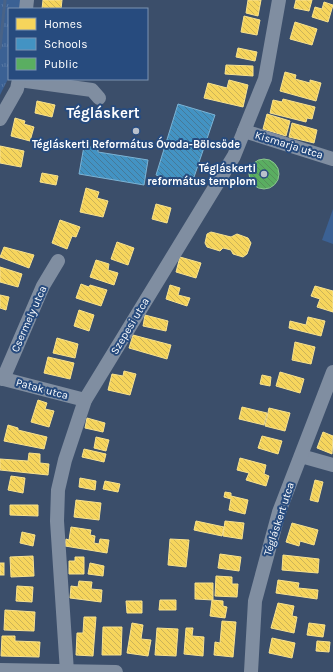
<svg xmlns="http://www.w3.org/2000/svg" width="333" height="672" viewBox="0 0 333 672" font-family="Karla,sans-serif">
	<defs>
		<pattern id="grass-tufts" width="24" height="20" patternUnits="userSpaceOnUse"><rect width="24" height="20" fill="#3b6194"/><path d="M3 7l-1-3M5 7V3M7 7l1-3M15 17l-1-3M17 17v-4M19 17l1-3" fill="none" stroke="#5879a4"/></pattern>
		<pattern id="homes-back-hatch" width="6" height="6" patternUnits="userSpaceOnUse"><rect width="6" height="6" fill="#f6d55c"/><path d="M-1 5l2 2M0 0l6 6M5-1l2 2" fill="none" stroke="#ccb358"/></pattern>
		<pattern id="schools-back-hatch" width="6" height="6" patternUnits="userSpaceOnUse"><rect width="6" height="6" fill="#4393c3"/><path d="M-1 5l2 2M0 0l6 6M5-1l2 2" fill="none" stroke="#467a99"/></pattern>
		<pattern id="public-back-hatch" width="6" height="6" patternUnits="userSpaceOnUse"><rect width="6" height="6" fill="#5aae61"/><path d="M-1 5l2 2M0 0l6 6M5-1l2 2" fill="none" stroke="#56915b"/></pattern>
	</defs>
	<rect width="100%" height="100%" fill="#3b4e6a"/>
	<!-- grass -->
	<path fill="url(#grass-tufts)" d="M0,0h20v9h-11v68l-9,18z"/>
	<!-- pitch -->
	<path fill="#3b6194" d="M333,209v35l-11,-4z"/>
	<!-- homes -->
	<g fill="url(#homes-back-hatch)" stroke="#f9e28d">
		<path d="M43,0h19l-1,9h-19z"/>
		<path d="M248,0h13l-3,16 -12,-3z"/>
		<path d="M296,0h16l-3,11 -15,-3z"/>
		<path d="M324,2l9,3 -5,17 -16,-5 3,-10 7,2z"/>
		<path d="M244,16l16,4 -3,15 -16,-3z"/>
		<path d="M295,22l22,7 -5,16 -22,-6z"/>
		<path d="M238,48l19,4 -2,9 -19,-4z"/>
		<path d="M226,65l27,1v10l-28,-2z"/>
		<path d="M285,72l11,3 -1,4 15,4v-3l11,3 -5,18 -36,-10z"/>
		<path d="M229,80l19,5 -5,22 -39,-9 4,-15 19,5z"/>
		<path d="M283,99l32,8 -3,12 -5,-1 -1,4 -36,-9 3,-13 9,2z"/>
		<path d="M37,101l18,4 -3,12 -17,-4z"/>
		<path d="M267,114l23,7 -4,15 -23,-7z"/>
		<path d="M15,118l10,3 -1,3 10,3 -4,14 -19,-5z"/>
		<path d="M292,123l25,7 -3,13 -25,-6z"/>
		<path d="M0,146l24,5 -3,16 -21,-4z"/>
		<path d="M42,173l16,3 -2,9 -16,-3z"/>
		<path d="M86,188l13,4 -2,6 11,3 -5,16 -23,-5z"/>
		<path d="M156,204l15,4 -4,15 -15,-4z"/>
		<path d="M60,220l20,7 -4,10 -4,-1 -5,13 -15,-6z"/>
		<path d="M211,232l20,5 6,-3 11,4 3,5 -4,11 -4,3 -10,-3 -2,-4 -8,-2 -3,3 -13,-4 -2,-4 2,-9z"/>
		<path d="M117,242l17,6 -6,17 -17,-6z"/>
		<path d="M4,247l30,8 -5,13 -29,-11z"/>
		<path d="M180,257l21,6 -5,15 -20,-6z"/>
		<path d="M96,260l13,4 -1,6 10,3 -4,12 -24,-8z"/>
		<path d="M0,267l22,7 -4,13 -18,-5z"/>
		<path d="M81,284l8,3 1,-2 17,5 -6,16 -25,-8z"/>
		<path d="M170,285l10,3 -2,7 12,3 -3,8 -21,-7z"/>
		<path d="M315,286l18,5v21l-16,-5 3,-8 -9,-3z"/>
		<path d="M0,295l9,2 -3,13 -6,-2z"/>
		<path d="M79,310l15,5 -5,16 -15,-5z"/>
		<path d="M145,315l23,6 -2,10 -23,-5z"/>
		<path d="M308,317l17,4 -4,15 -32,-8 1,-7 16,4z"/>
		<path d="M133,335l38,10 -4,14 -38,-11z"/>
		<path d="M57,338l21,6 -3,14 -22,-5z"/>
		<path d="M295,342l20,5 -4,17 -19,-4z"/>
		<path d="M48,357l26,6 -4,16 -26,-6z"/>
		<path d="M124,371l12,3 -6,21 -22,-5 4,-16 11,2z"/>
		<path d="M280,372l24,7 -4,14 -24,-7z"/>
		<path d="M262,375l9,2 -1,9 -10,-2z"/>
		<path d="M38,400l9,3 -2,6 9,2 -5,16 -18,-5z"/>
		<path d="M242,407l25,6 -3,12 -25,-6z"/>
		<path d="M269,408l21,5 -5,18 -20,-5z"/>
		<path d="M87,418l18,5 -2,9 -18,-4z"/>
		<path d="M8,425l10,3v2l29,7 -3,12 -40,-8z"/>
		<path d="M323,432l10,4 -1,18 -15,-6z"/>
		<path d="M262,436l20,5 -4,13 -20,-6z"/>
		<path d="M96,437l13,3 -3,11 -12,-3z"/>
		<path d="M84,449l22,5 -2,8 -22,-5z"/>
		<path d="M29,453l11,1v9l9,1 -1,11 -48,-5v-11l28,2z"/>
		<path d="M240,458l26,7 -2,9 5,2 -3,10 -20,-6 3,-7 -12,-3z"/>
		<path d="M11,476l14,2 -2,15 -15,-3z"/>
		<path d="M80,478l16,3 -1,9 -16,-3z"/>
		<path d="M315,480l8,2 -5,20 -8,-2z"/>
		<path d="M105,481l15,3 -2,8 -15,-3z"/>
		<path d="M225,492l6,1v3l17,4 -3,14 -16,-4 2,-11 -7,-2z"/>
		<path d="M76,500l25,3 -2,17 -25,-3z"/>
		<path d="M10,505h28v11l-28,-1z"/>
		<path d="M196,521l28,6 -2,9 -28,-6z"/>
		<path d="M225,521l19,2 -2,16 -19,-3z"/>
		<path d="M292,523l26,7 -4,15 -14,-4 -1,5 -13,-4z"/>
		<path d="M71,527l20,3 -1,5 5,1 -1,7 5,1 1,-5 9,1 -2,13 -42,-7 1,-7 3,1z"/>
		<path d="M22,532l13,3 -2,11 -13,-3z"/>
		<path d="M170,539l19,1 -3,27 -18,-2z"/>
		<path d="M220,554l21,3 -2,14 -21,-3z"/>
		<path d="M283,555l36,4 -1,14 -36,-3z"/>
		<path d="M33,556l1,20 -23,1 -1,-20z"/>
		<path d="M75,557h9v17h-15v-13h6z"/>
		<rect x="0" y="563" width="4" height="12"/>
		<path d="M90,563l14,3 -1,10 -15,-2z"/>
		<path d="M216,576l16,1v7h6l-1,13 -22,-1z"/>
		<path d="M278,580l21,3 -1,5 20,2 -1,9 -41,-6z"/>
		<path d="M79,581l13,1 -1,7 11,1 -1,12 -31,-4 1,-12 7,1z"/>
		<path d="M195,583h18v17l-18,-1z"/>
		<path d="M17,586l16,1 -1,15 -16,-1z"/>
		<path d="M160,600h16v10h-17z"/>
		<path d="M212,600l11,1v5l4,1 -2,11 -15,-2z"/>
		<path d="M126,601h16v12h-15z"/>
		<path d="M278,603l16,3 -2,10 5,1 -3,16 -23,-5z"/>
		<path d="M5,610l30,2 -1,19 -30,-1z"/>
		<path d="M84,617h12l-3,39 -17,-1 1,-22h6z"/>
		<path d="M222,621l14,1 -3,35 -19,-2 1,-13 5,1z"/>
		<path d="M132,623l11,2 -2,14 10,1 -3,16 -21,-3z"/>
		<path d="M309,623l16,2 -2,12 -16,-2z"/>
		<path d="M103,627h19l-1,28h-19z"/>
		<path d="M157,628l21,1 -2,27 -21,-1z"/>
		<path d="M186,628h7l-1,8 12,1 -1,19 -19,-2z"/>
		<path d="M2,636h13v5l25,1 -1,15 -38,-1z"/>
		<path d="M272,638l23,5 -3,15 -23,-5z"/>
		<path d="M317,641l13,1 -1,10 -13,-1z"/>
	</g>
	<!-- schools -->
	<g fill="url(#schools-back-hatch)" stroke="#7bb3d5">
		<path d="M178,104l37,11 -24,71 -35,-11z"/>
		<path d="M84,146l14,2v4l50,8 -4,25 -65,-11z"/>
	</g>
	<!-- public -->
	<circle fill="url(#public-back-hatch)" stroke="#8cc690" cx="264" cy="174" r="15"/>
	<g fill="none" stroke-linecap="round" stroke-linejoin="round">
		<!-- stream -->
		<path stroke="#496387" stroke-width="3" d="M0,48l5,-48"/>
		<!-- minor -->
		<g stroke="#808ea1" stroke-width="14">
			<path d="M26,9l1,-9"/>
			<path d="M19,80l73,10 7,8"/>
			<path d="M0,119l17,-30 2,-10"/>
			<path d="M244,131l89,28"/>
			<path d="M0,378l85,22"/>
			<path d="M3,379l40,-93 15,-25"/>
			<path d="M301,456l32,9"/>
			<path d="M0,670l116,2"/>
			<path d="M67,672l-10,-151 1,-31 7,-30 20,-60 149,-244 31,-77 14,-79"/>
			<path d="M251,672l4,-71 24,-89 54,-140"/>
		</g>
	</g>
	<!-- markers -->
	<g fill="#bac1cb" stroke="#274b7e" stroke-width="1.5">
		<circle cx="136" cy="131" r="4"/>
		<circle cx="264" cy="174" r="4"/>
	</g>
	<g text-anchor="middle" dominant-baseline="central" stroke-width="4" stroke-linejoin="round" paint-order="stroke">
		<!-- poi labels -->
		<g font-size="11" font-weight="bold" fill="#fff" stroke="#274b7e">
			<text x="136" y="144">Tégláskerti Református Óvoda-Bölcsőde</text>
			<text x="256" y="168" text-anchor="end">Tégláskerti<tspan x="256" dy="13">református templom</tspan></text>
		</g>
		<!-- street labels -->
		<g font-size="11" fill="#fff" stroke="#274b7e">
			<text transform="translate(289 145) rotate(17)">Kismarja utca</text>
			<text transform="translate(29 319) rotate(-66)">Csermely utca</text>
			<text transform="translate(130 326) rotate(-59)">Szepesi utca</text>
			<text transform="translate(42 389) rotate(15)">Patak utca</text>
			<text transform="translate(279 519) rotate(-72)">Tégláskert utca</text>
		</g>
		<!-- district labels -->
		<g font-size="15" font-weight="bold" fill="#fff" stroke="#274b7e">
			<text x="103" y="113">Tégláskert</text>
		</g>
	</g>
	<!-- legend -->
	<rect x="8" y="8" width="140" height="72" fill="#274b7e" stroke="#7d93b2"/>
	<rect x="16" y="18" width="20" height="12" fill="#f6d55c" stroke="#7d93b2"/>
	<text x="44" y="28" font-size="12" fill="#ffffff">Homes</text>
	<rect x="16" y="38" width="20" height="12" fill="#4393c3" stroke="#7d93b2"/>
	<text x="44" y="48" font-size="12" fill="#ffffff">Schools</text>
	<rect x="16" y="58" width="20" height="12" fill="#5aae61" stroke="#7d93b2"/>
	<text x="44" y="68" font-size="12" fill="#ffffff">Public</text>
</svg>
